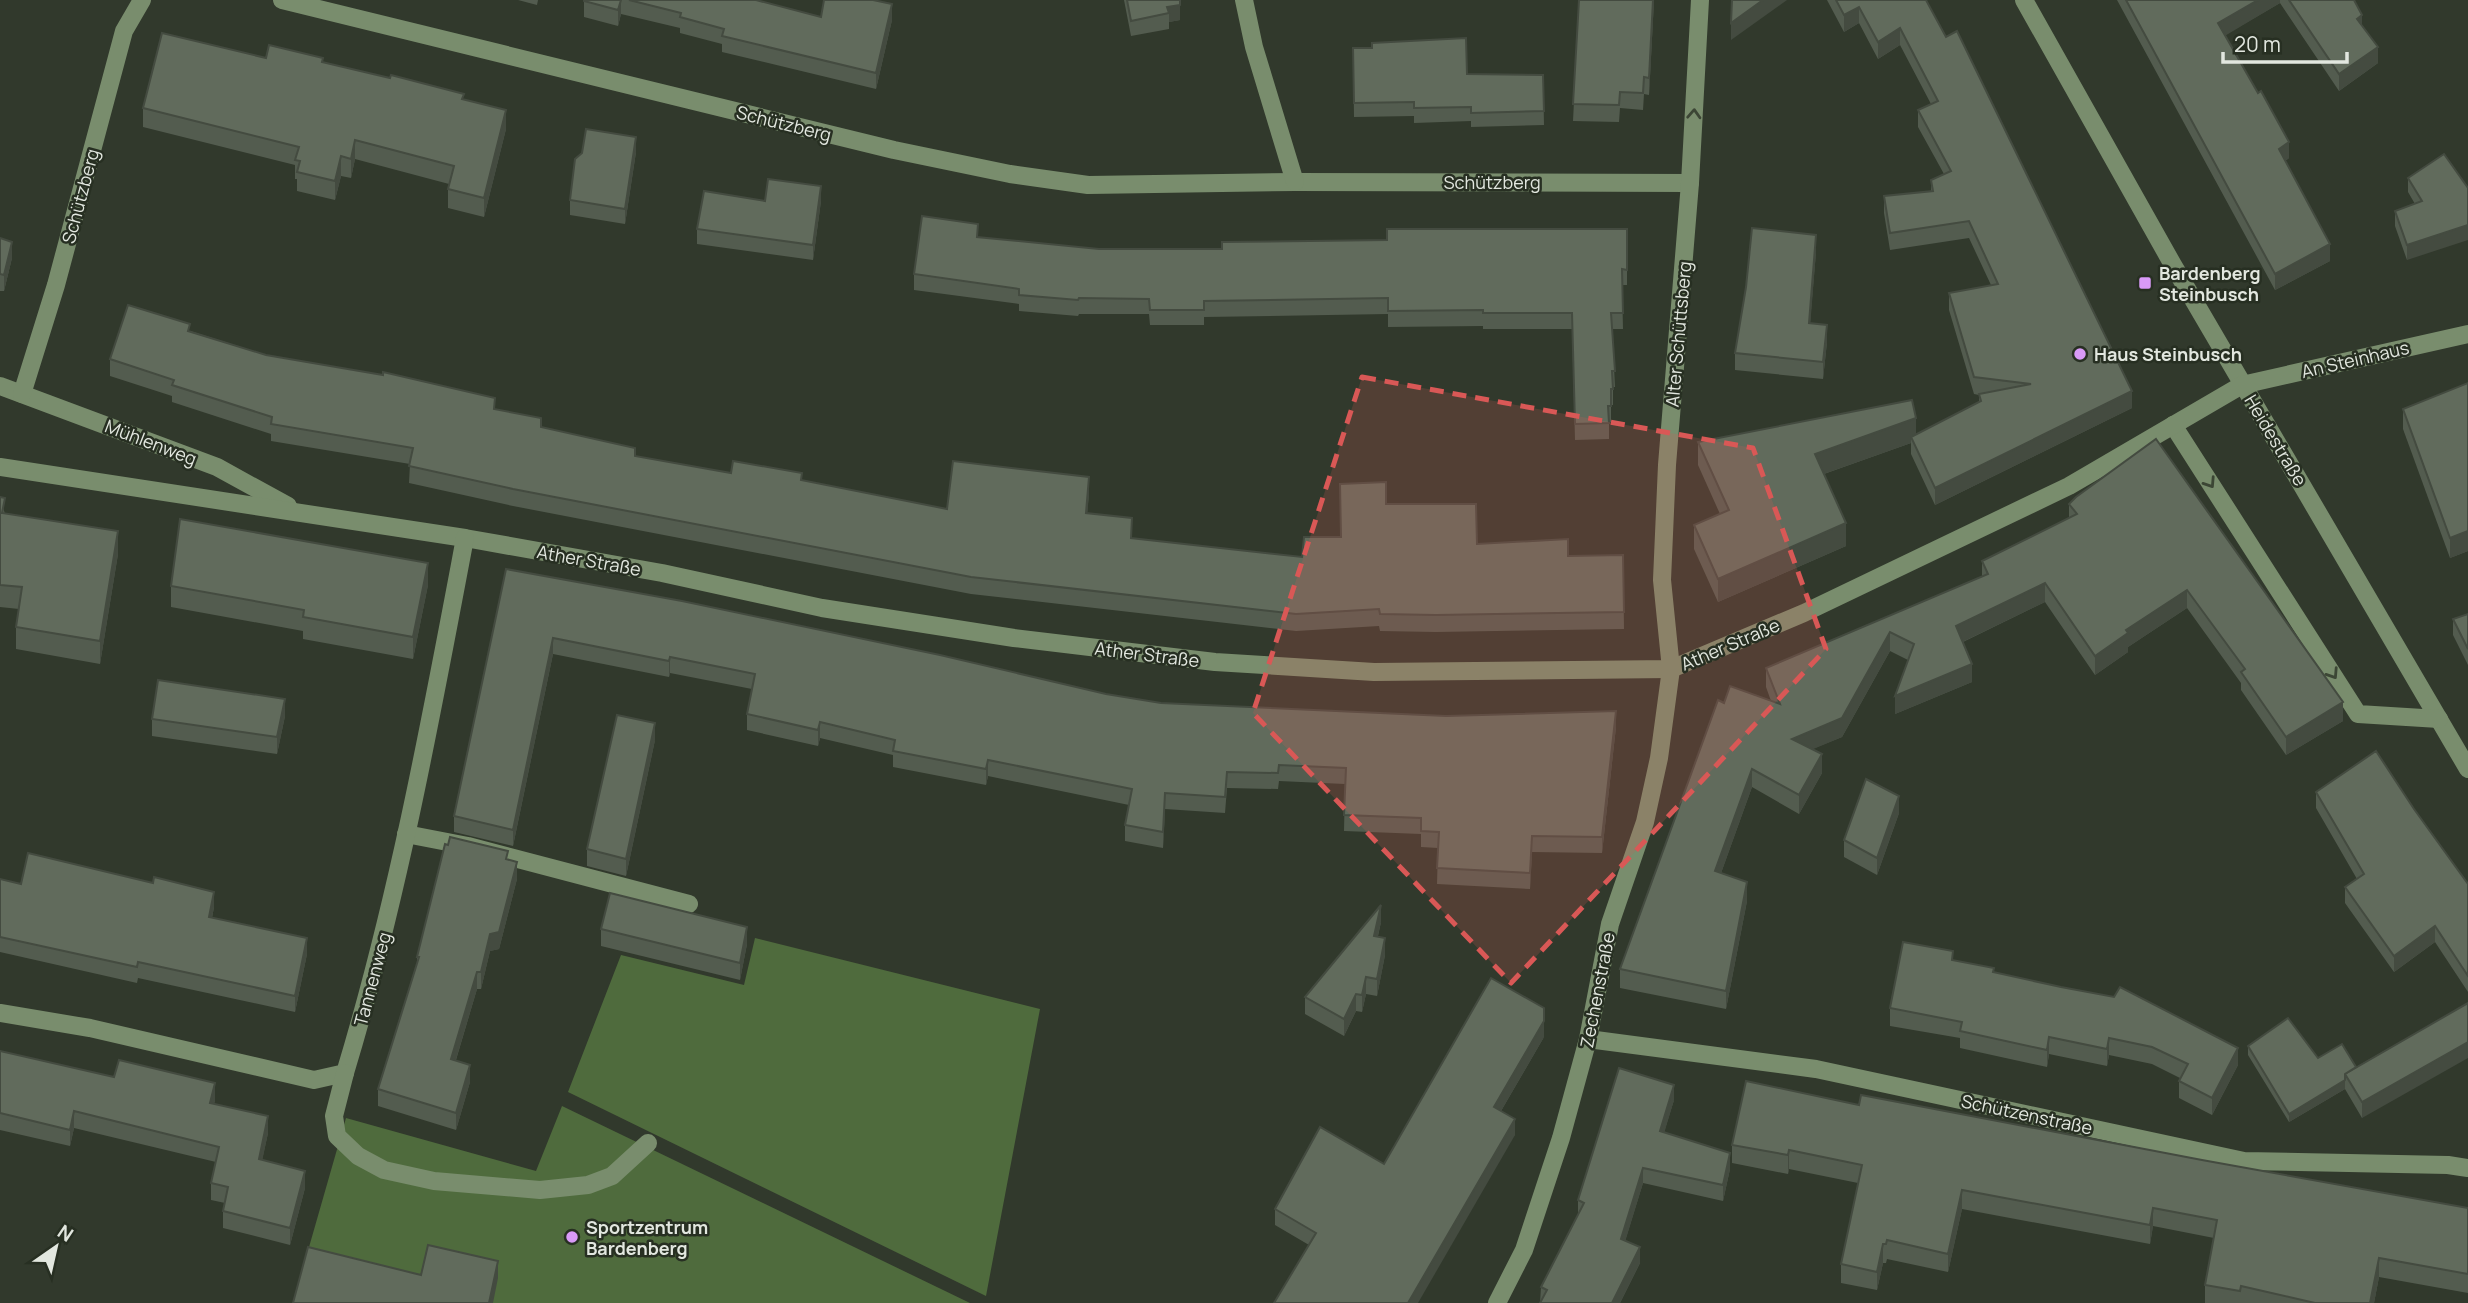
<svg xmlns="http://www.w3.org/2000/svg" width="2468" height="1303" viewBox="0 0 2468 1303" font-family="Manrope,sans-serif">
	<rect width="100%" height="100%" fill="#31392c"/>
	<!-- green -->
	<g fill="#4f6b3d">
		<path d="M755,938l285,71 -54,287 -418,-204 53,-137 123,30z"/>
		<path d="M562,1106l408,197h-677l53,-185 190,53z"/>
	</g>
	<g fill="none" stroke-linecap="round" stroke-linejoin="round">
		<!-- minor -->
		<g stroke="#798d6d" stroke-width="18">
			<path d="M282,0l612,150 116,24 78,11 207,-3 395,1"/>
			<path d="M1244,0l10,47 41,135"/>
			<path d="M2024,0l149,265 295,504"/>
			<path d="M0,386l217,81 71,39"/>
			<path d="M22,394l34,-109 68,-254 18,-31"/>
			<path d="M2173,425l185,289 81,5"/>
			<path d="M0,467l465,71 197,35 160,35 192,30 201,24 159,10 297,-3 133,-56 265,-127 173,-101 226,-51"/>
			<path d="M406,834l62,12 221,58"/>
			<path d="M0,1013l90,15 224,52 31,-7c53,-175 86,-355 120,-535"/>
			<path d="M1588,1039l228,30 428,92 204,4 20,3"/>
			<path d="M345,1073l-11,43 3,20 21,20 26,14 50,11 106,9 48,-5 24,-9 36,-33"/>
			<path d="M1497,1303l27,-53 37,-112 27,-99 22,-115 35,-102 14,-64 12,-89 -9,-89 5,-115 23,-282 10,-183"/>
		</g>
	</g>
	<!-- wall -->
	<g fill="#535c4f">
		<path d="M518,0h20l-1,5z"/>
		<path d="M584,0h172l65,17 9,-17h46l16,20 -16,69 -154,-37v-8l-42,-11v-5l-59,-14 -3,12 -34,-9z"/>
		<path d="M1124,0h56v20l-11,2v7l-38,7z"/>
		<path d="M1579,0h75l-5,95 -5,-1 -1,16 -23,-2 -1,14 -46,-1z"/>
		<path d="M1827,0h99l206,408 -197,97 -24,-51v-11l-87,31 22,72 -128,56 -24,-53v-24l26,-11 -22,-49v-23l218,-8 63,-31v-8l-5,-1 -25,-84v-17l42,-8 -22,-47 -79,12 -6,-37v-17l47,-5v-11l13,-6 -26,-47v-17l13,-6 -31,-59 -22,14 -19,-36 -15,9z"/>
		<path d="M2117,0h237l8,26 16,37 -39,28 -59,-88 -55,32 64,123 -4,3 45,100 -55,29z"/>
		<path d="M1353,48l114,26 76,1 1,50 -73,2v-6l-57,2v-7l-60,1z"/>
		<path d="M266,58l57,5 141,37 42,29 -22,88 -36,-9v-19l1,-5 -94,-25 -4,19 -10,-2 -6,24 -38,-9v-12h-2v-14l-152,-38v-19z"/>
		<path d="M636,152l-11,72 -55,-9v-15z"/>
		<path d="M2408,178l60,10 -61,72 -12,-34v-15l20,-7 -7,-12z"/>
		<path d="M765,201h56l-8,59 -116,-16v-15z"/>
		<path d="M1627,229v56h-5l1,44h-11l3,58h-2v18h-2v17h-2v17l-34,1 -3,-111h-89v-3l-95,1v-13l-184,3v8h-54l-1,-11h-70l-1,2 -59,-5v-7l-105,-14v-16l64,-37 121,12h123l165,-9z"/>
		<path d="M0,238l12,20 -8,33h-4z"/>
		<path d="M1816,252l-6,71 17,19 -4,37 -88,-9v-17z"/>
		<path d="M190,331l76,24 229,54 46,18 94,29 96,17 71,7 145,29 142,-15 -2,19 45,25 170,19 39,-20 45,-33 91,40 91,12 55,-1 1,74 -188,3 -56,-1 -1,-5 -83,5 -325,-37 -458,-88 -104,-23 1,-19 -139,-23v-7l-99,-32v-6l-62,-20v-17z"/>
		<path d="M2468,383v168l-18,7 -47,-129v-20z"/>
		<path d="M0,497l5,17 113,40 -18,110 -84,-15v-22l3,-18 -19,-2z"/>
		<path d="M2076,497l267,224 -57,34 -45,-65v-7l-54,-75 -59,39v5l-33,23 -50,-73 -82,40 9,40 -77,32 13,-54 -18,-9 -48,86 -30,12 10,24 -23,41 -47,-27 -31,86 26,28 -21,108 -106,-21v-19l104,-266 47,-2 -5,-14v-19l216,-91v-16l87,-43v-14z"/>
		<path d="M506,569l600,125 55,9 455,24 -14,126 -70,-1 -2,37 -93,-5 1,-36 -17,-1v-13l-77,-3 1,-47 -66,-3 -1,8 -51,-1 -2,25 -60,-4 -2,39 -38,-7v-16l4,-20 -141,-29 -2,9 -93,-18v-12l-73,-17 -2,8 -71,-16v-16l5,-25 -82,-16 -1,4 -116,-23 -40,192 -59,-14v-16z"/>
		<path d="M428,585l-15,74 -110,-20v-8l-132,-24v-21z"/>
		<path d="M2468,614v51l-15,-30v-16z"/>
		<path d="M285,716l-8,38 -125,-18v-17z"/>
		<path d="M655,740l-29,136 -39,-10v-17z"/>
		<path d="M2316,792l98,17 54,75v108l-33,-50 -41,30 -49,-69v-16l12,-8 -41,-71z"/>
		<path d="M1899,813l-22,62 -33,-18v-17z"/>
		<path d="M448,845l60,15 9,19 -18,70 -9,2 -9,38h-4l-21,71 14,22 -14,48 -78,-24v-17l39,-124v-8z"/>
		<path d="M0,879l21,5 193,23 -2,11 95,36 -12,58 -157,-34 -1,5 -137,-31z"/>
		<path d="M1381,922l-3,14 7,19 -8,41 -11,-2 -4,18 -6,-1 -12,25 -39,-22v-17z"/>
		<path d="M601,929l146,15 -7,36 -139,-34z"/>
		<path d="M1953,960l41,12 244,93 -26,50 -33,-17v-17l1,-3 -28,-14 -43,-9 -2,11 -58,-12 -2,13 -87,-19v-10l-70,-12v-18z"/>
		<path d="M2468,1003l-106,115 -17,-29 -56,33 -41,-67v-9l70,12 38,9z"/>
		<path d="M1544,1037l-43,74 14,24 -206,110 -34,-20v-16l109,-45z"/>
		<path d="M0,1051l215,49 -1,4 54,29 -6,27 43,28 -15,57 -67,-17v-17l2,-8 -14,-3v-17l5,-21 -142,-34 -4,18 -70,-16z"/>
		<path d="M1674,1100l-10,32 66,37 -7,32 -80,-18 -18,58 15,22 -20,40h-80l1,-16 37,-71v-16z"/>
		<path d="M1859,1105l343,55 266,48v85l-89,-16 -5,26h-169v-18l9,-47 -61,-12 -3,18 -188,-35 -14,63 -61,-13 -1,4h-3l-6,27 -36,-7v-19l17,-81 -69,-14 -1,5 -56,-11v-18z"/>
	</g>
	<!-- shaded-wall -->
	<g fill="#444b40">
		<path d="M621,0v14l-3,12v-16z"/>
		<path d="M1653,0h1l-5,95v-17z"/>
		<path d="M1763,0h24l-56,40v-17z"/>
		<path d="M2258,0h22v3l-62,37v-17z"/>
		<path d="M892,4v16l-16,69v-16z"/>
		<path d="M1180,5v15l-11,2v-9l-2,-6z"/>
		<path d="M1859,7v16l-15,9v-17z"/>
		<path d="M2362,15v17l-5,-13z"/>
		<path d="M1900,28v17l-22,14v-17z"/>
		<path d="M2378,47v16l-39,28v-17z"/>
		<path d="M506,110v19l-22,88v-19z"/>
		<path d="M636,137v15l-11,72v-15z"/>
		<path d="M355,140v19l-4,19v-19z"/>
		<path d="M2289,142v16l-10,8v-17z"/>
		<path d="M341,156v20l-6,24v-19z"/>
		<path d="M821,186v15l-8,59v-15z"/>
		<path d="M2468,225v15l-61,20v-15z"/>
		<path d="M1816,235v17l-7,88v-17z"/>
		<path d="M12,242v16l-8,33v-16z"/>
		<path d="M2330,244v17l-55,29v-16z"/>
		<path d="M1827,325v17l-4,37v-17z"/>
		<path d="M2132,391v17l-197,97v-17z"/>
		<path d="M1916,418v23l-5,-4v6l-96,34v-23z"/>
		<path d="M1089,477v17l-3,36v-17z"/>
		<path d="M1846,523v23l-128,56v-23z"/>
		<path d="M118,531v23l-18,110v-23z"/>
		<path d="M2468,531v20l-18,7v-20z"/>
		<path d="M428,563v22l-15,74v-22z"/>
		<path d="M2045,583v19l-89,43v-19z"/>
		<path d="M2187,590v18l-59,39v5l-33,23v-19l31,-26z"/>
		<path d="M1890,632v19l-48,86 -50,21v-19z"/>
		<path d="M553,638v16l-40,192v-16z"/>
		<path d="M670,657v16l-1,4v-16z"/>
		<path d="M1972,664v18l-77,32v-18z"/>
		<path d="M285,699v17l-8,38v-17z"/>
		<path d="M2343,702v19l-57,34v-18z"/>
		<path d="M1616,711v16l-14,126v-16z"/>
		<path d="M820,722v16l-2,8v-16z"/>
		<path d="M655,723v17l-29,136v-17z"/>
		<path d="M1822,754v19l-23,41v-19z"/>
		<path d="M988,760v16l-2,9v-16z"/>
		<path d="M1752,769v18l-37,103v-19z"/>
		<path d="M1165,793v16l-2,39v-16z"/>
		<path d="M1899,796v17l-22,62v-17z"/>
		<path d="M1532,836v16l-2,37v-16z"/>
		<path d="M517,862v17l-18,70 -9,2 -9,38v-17l9,-38z"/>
		<path d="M1747,882v19l-21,108v-18z"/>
		<path d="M214,892v15l-5,26v-16z"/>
		<path d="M1381,905v17l-7,31v-17z"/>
		<path d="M2435,926v16l-41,30v-16z"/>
		<path d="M747,927v17l-7,36v-17z"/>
		<path d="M307,938v16l-12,58v-16z"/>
		<path d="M1385,938v17l-8,41v-17z"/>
		<path d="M477,972v17l-26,87v-17z"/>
		<path d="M1366,977v17l-4,18v-17z"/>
		<path d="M1356,994v17l-12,25v-17z"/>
		<path d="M1544,1021v16l-50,86v-16z"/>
		<path d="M2049,1037v17l-2,13v-17z"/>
		<path d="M2109,1038v17l-2,11v-17z"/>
		<path d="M2468,1042v16l-106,60v-16z"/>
		<path d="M2238,1048v17l-26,50v-17z"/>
		<path d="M470,1065v17l-14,48v-17z"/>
		<path d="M2345,1080v9l-56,33v-8z"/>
		<path d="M215,1083v17l-5,20v-17z"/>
		<path d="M1674,1085v15l-14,47v-16z"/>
		<path d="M74,1111v17l-4,18v-16z"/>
		<path d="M268,1116v17l-9,43v-17z"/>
		<path d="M1515,1119v16l-97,168h-10z"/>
		<path d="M1789,1150v19l-1,5v-19z"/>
		<path d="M1730,1153v16l-7,32v-16z"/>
		<path d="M1643,1168v15l-22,72v-16z"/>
		<path d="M305,1171v17l-15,57v-17z"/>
		<path d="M1962,1190v19l-14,63v-18z"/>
		<path d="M2153,1208v18l-3,18v-19z"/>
		<path d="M1883,1244v19l-6,27v-18z"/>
		<path d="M1640,1247v16l-20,40h-8z"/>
		<path d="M2379,1258v19l-5,26h-4z"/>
		<path d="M498,1261v17l-5,25h-4z"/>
	</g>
	<!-- building -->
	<g fill="#616b5c" stroke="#444b40" stroke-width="2">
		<path d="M584,0h37l-3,10 -34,-9z"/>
		<path d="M629,0h127l65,17 3,-17h49l19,4 -16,69 -154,-37 2,-7 -44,-12 1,-4z"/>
		<path d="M1127,0h53v5l-13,2 2,6 -38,8z"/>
		<path d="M1579,0h74l-4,78 -5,-1 -1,16 -23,-1 -1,13 -46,-1z"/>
		<path d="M1732,0h31l-32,23z"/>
		<path d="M1836,0h90l20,37 11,-6 175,360 -197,97 -24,-51 70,-36 -2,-7 52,-10 -57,-7 -25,-84 49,-9 -29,-63 -79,12 -6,-37 49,-5 -2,-11 20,-9 -33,-61 20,-9 -38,-73 -22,14 -19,-35 -15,8z"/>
		<path d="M2126,0h132l-40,23 40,70 3,-2 28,51 -10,7 51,95 -55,30z"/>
		<path d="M2289,0h65l8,15 -5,4 21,28 -39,27z"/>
		<path d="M162,33l104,25 3,-13 54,13 -1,4 68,16 1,-3 73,19 -2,5 44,11 -22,88 -36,-9 6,-23 -99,-26 -4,19 -10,-3 -6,25 -38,-9 3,-11 -5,-1 4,-13 -156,-39z"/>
		<path d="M1466,38l1,36 76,1 1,36 -73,2v-6l-57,1v-6l-60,1 -1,-55h19v-5z"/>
		<path d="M586,129l50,8 -11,72 -55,-9 5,-41 7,-6z"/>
		<path d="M2444,154l24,34v37l-61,20 -12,-34 27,-10 -14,-23z"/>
		<path d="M768,179l53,7 -8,59 -116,-16 7,-38 61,10z"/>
		<path d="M922,216l56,8 -1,13 122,12h123v-7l165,-2v-11h240v41l-5,-1 1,44h-12l4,58h-3l1,18h-2v17h-3l1,17 -34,1 -3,-111h-89v-3l-95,1v-13l-184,3v9h-54l-1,-11 -70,-1 -1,2 -59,-5v-6l-105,-15z"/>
		<path d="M1752,228l64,7 -7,88 18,2 -4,37 -88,-9 11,-66z"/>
		<path d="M0,238l12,4 -8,33 -4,-1z"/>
		<path d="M128,305l62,19 -2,7 78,24 117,20v-3l112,26 -1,11 47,9v9l94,21v8l96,17 2,-12 69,12 -1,7 146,29 6,-48 136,16 -3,36 46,5 -1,20 171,19 2,-20h37l-1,-53 46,-2v22h90l1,40 91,-5v17l55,-1 1,57 -188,3 -56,-1 -1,-5 -83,5 -325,-37 -458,-88 -104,-23 4,-18 -142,-24 1,-7 -100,-32 2,-5 -64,-21z"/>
		<path d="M2468,383v148l-18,7 -47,-129z"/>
		<path d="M1912,400l4,18 -101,36 31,69 -128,56 -24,-54 35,-15 -31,-68z"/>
		<path d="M2156,439l187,263 -57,35 -45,-65 4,-3 -58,-79 -61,40 2,3 -33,23 -50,-73 -89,43 16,38 -77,32 19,-52 -24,-12 -48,86 -50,21 30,15 -23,41 -47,-26 -37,102 32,11 -21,109 -106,-22 98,-269 6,3 6,-17 50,18 -14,-36 222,-94 -6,-13 95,-47 -8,-10 7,-7z"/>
		<path d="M0,497l5,1 -3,15 116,18 -18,110 -84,-14 6,-40 -22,-2z"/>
		<path d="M180,519l248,44 -15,74 -110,-20 1,-7 -133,-24z"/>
		<path d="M506,569l176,32 258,54 166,39 55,9 285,13 170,-5 -14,126 -70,-1 -2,37 -93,-5 2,-36 -18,-1v-13l-77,-3 2,-47 -67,-3 -1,8 -51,-1 -2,25 -60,-4 -2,39 -38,-7 7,-36 -144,-29 -2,9 -93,-18 2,-11 -75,-18 -2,8 -71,-16 8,-40 -85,-17 -1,4 -116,-23 -40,192 -59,-14z"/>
		<path d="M2468,614v35l-15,-30z"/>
		<path d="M158,680l127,19 -8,38 -125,-18z"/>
		<path d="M617,715l38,8 -29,136 -39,-10z"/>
		<path d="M2376,751l38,58 54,75v92l-33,-50 -41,30 -49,-69 19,-13 -48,-82z"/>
		<path d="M1866,779l33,17 -22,62 -33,-18z"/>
		<path d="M450,837l58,14 -2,8 11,3 -18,70 -9,2 -9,38h-4l-26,87 19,6 -14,48 -78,-24 41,-132h-2l28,-113 3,1z"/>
		<path d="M28,853l125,30 1,-6 60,15 -5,25 98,21 -12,58 -157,-34 -1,5 -137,-30v-58l21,5z"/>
		<path d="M610,893l137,34 -7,36 -139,-34z"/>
		<path d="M1381,905l-7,31 11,2 -8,41 -11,-2 -4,18 -6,-1 -12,25 -39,-22z"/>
		<path d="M1903,942l50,9 -1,9 42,8 -1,4 68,15 53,10 6,-10 118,61 -26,50 -33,-17 9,-17 -36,-17 -43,-9 -2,11 -58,-12 -2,13 -87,-19 2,-9 -72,-14z"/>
		<path d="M1491,978l53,30v13l-50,86 21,12 -107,184h-134l42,-70 -41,-24 45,-82 64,37z"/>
		<path d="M2468,1003v39l-106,60 -17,-28z"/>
		<path d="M2288,1018l30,40 24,-14 14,23 -11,7v6l-56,34 -41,-68z"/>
		<path d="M0,1051l114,26 5,-17 96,23 -5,20 58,13 -9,43 46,12 -15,57 -67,-17 5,-24 -17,-4 8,-36 -145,-36 -4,19 -70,-17z"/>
		<path d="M1619,1068l55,17 -14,46 70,22 -7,32 -80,-17 -22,71 19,8 -28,56h-72l7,-13 -6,-3 43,-84 -6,-3z"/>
		<path d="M1746,1081l113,24 2,-10 341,65 266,48v66l-89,-16 -9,45h-55l-74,-17 -1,5 -35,-6 12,-65 -64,-12 -3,17 -188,-35 -14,64 -61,-14 -1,4h-3l-6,28 -36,-8 21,-99 -73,-15 -1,5 -56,-10z"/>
		<path d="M428,1245l70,16 -9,42h-196l15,-56 113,28z"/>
	</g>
	<!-- one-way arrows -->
	<defs><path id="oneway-chevron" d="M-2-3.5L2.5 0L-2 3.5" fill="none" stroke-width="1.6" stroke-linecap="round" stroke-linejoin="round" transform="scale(1.75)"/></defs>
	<g stroke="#3c4635">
		<use href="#oneway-chevron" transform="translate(1694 114) rotate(-87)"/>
		<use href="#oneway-chevron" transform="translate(2210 483) rotate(57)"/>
		<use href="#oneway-chevron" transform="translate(2333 674) rotate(57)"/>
	</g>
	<!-- marked area -->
	<path fill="#d95856" fill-opacity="0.2" stroke="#d95856" stroke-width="5" stroke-dasharray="14 9" stroke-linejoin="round" d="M1362,377l391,71 73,201 -315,334 -258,-270z"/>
	<!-- markers -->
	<g fill="#d99af7" stroke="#272f22" stroke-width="2.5">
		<rect x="2138" y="276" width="14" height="14" rx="3.5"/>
		<circle cx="2080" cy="354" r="7"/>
		<circle cx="572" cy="1237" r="7"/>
	</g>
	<g text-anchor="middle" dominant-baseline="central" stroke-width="5" stroke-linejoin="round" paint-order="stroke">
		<!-- street labels -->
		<g font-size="18" fill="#e2e7df" stroke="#272f22">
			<text transform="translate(784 123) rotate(14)">Schützberg</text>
			<text x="1492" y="182">Schützberg</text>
			<text transform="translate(80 196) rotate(-75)">Schützberg</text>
			<text transform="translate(1678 334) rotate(-85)">Alter Schüttsberg</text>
			<text transform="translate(2355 359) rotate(-13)">An Steinhaus</text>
			<text transform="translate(2276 440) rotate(59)">Heidestraße</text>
			<text transform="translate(151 442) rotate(21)">Mühlenweg</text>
			<text transform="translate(589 560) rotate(10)">Ather Straße</text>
			<text transform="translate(1730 644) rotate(-23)">Ather Straße</text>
			<text transform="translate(1147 654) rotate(7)">Ather Straße</text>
			<text transform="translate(372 979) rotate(-75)">Tannenweg</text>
			<text transform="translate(1597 990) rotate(-79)">Zechenstraße</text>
			<text transform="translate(2027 1114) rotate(12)">Schützenstraße</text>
		</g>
		<!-- poi labels -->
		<g font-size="18" font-weight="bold" fill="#e2e7df" stroke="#272f22" text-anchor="start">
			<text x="2159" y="273">Bardenberg<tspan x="2159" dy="21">Steinbusch</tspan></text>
			<text x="2094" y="354">Haus Steinbusch</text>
			<text x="586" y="1227">Sportzentrum<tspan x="586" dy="21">Bardenberg</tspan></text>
		</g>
	</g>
	<!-- north arrow -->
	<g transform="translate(56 1247) rotate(34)" stroke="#272f22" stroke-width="5" paint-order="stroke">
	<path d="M0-5L12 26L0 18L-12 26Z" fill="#e2e7df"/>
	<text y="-10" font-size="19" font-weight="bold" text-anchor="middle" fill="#e2e7df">N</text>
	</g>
	<!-- scale -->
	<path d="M2223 52v10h124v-10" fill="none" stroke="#e2e7df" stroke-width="3.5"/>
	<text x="2234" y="52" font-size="21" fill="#e2e7df" stroke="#272f22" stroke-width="5" paint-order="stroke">20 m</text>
</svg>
